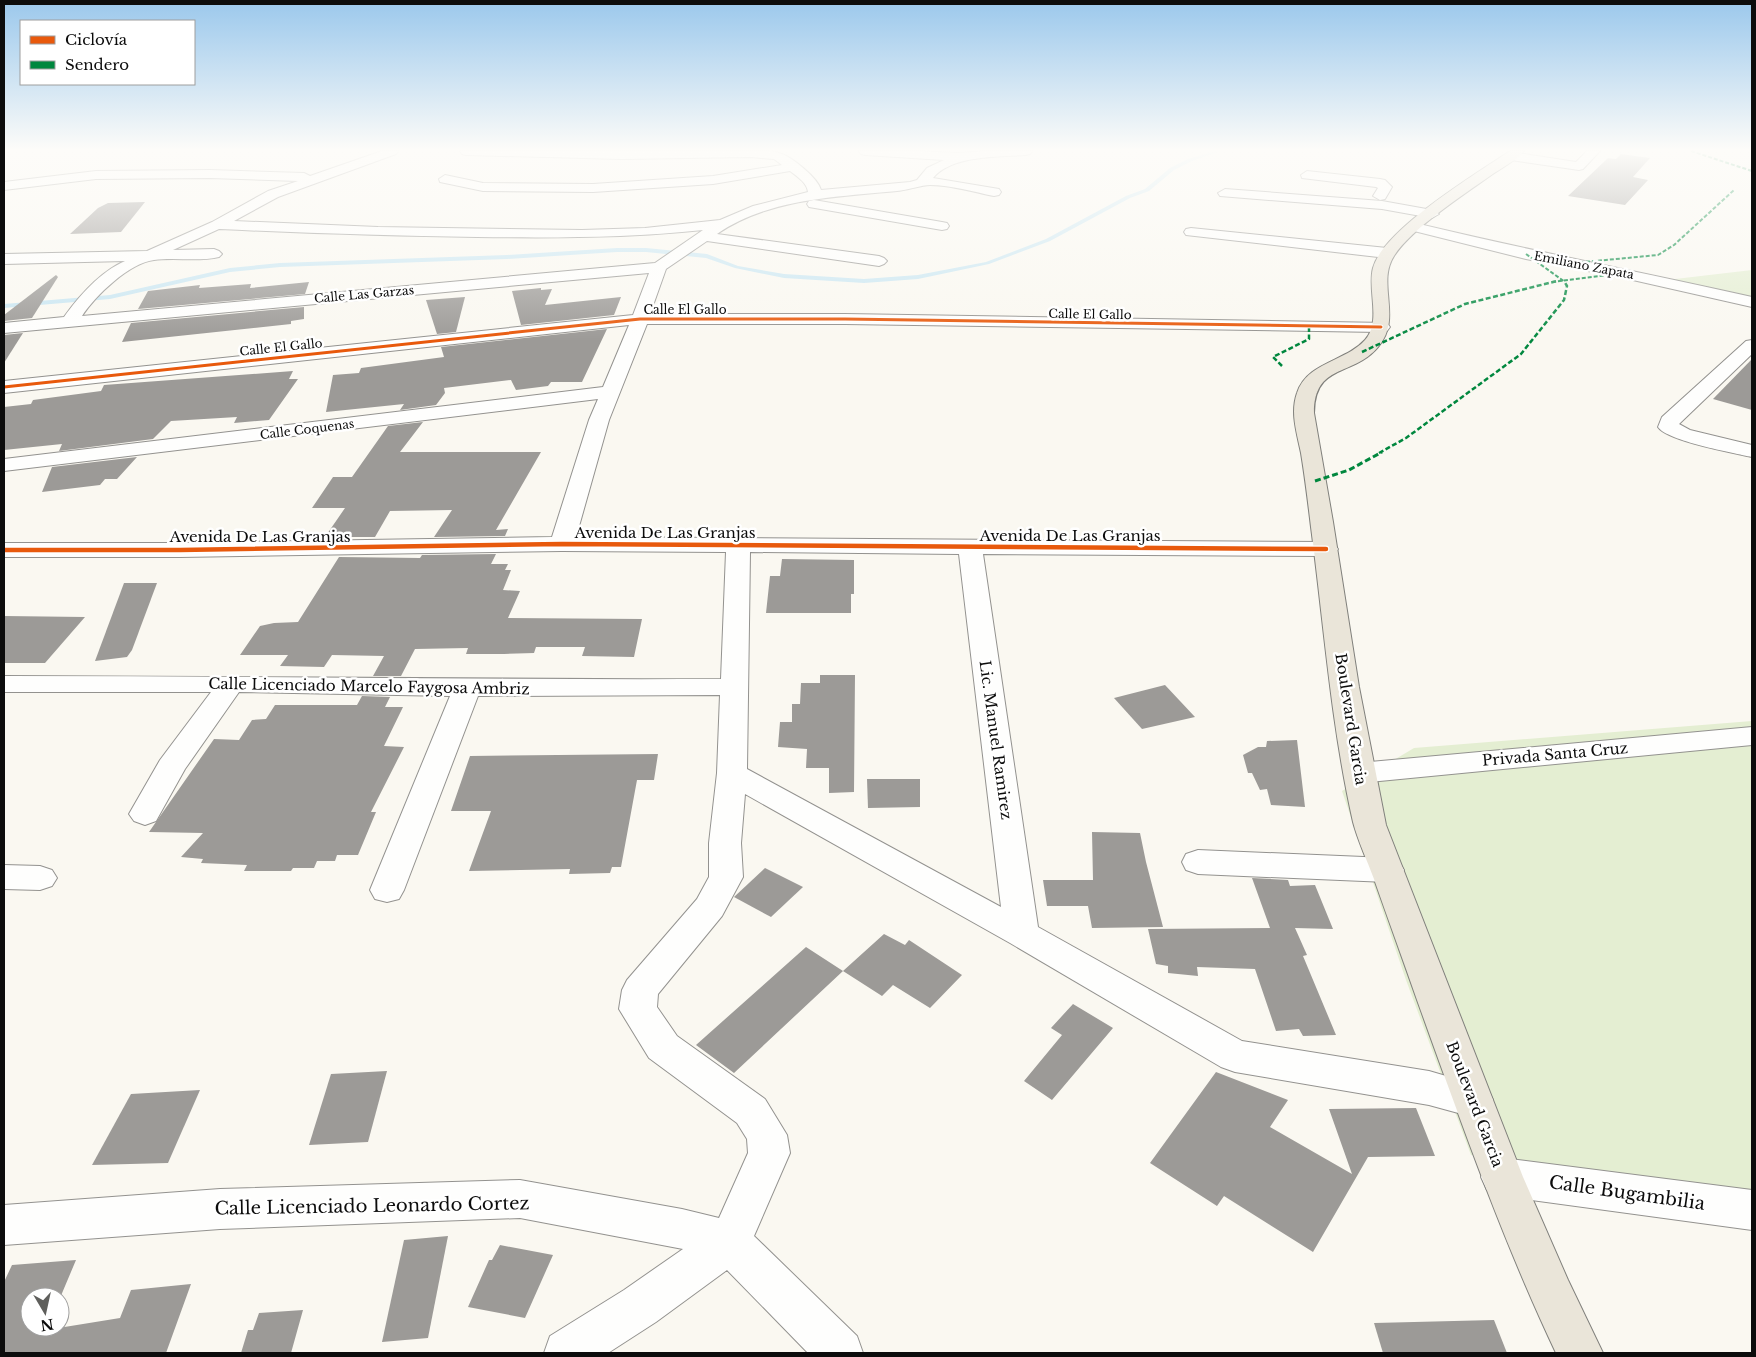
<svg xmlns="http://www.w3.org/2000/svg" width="1756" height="1357" viewBox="0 0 1756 1357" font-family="'Libre Baskerville',serif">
	<rect width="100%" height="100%" fill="#faf8f1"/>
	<!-- green -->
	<g fill="#e4eed2">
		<path d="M1752,270v33l-94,-22z"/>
		<path d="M1752,721v474l-281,-40 -65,-175 -64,-189 72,-43z"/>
	</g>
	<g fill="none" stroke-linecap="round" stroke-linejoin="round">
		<!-- stream -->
		<path fill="#c9e6f2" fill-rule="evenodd" d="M1216,151h5l-29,10 -18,9 -25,21 -19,7 -80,43 -61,23 -71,15 -54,4 -80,-5 -49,-10 -29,-10 -60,-6h-29l-110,7 -227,8 -50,5 -120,27 -106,9v-4l106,-9 120,-27 50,-5 227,-8 110,-7h29l61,6 31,12 46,8 80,5 54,-4 68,-13 60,-23 80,-43 19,-7 25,-21 18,-9z"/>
	</g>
	<!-- building -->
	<g fill="#9c9a97">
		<path d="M1621,154l29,4 -17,19 15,3 -23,25 -57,-9 40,-38 8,1z"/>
		<path d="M145,202l-24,30 -51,2 28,-26 10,-5z"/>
		<path d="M56,275l2,2 -26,41 -28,3v-6z"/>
		<path d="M309,282l-4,12 -167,15 10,-18 52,-6 -1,3 52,-4 -1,4z"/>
		<path d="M541,288v2l11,-1 -7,16 76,-8 -7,18 -93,10 -9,-34z"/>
		<path d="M465,297l-9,35 -19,2 -11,-34z"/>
		<path d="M304,307v12l-13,2v3l-169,18 9,-19z"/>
		<path d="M607,329l-25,53h-31l-3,4 -32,4 -5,-10 -67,8 1,5 -9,12 -36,5 4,-6 -78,8 7,-37 26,-2 2,-5 83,-11 -3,-10z"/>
		<path d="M23,333l-19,30v-28z"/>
		<path d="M1752,359v51l-39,-11z"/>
		<path d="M293,371l-4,8h9l-29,41 -35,3 3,-6 -66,4 -18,18 -94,12 3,-7 -58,6v-43l27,-3 2,-4 68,-9 3,-6z"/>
		<path d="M423,422l-23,30h141l-45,78 12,-1 -3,7 -71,1 18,-27 -62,1 -15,26h-50l20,-29h-33l21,-31h19l36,-51z"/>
		<path d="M137,457l-20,22h-12l-5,6 -58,7 10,-25z"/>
		<path d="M496,554l-5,10h17l-3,6h6l-8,20 17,1 -12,27 134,1 -8,38 -52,-1 3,-9h-49l-2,6 -30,1h-38l2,-6 -53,1 -14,27h-28l11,-20 -52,-1 -8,12 -44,-1 8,-11h-48l20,-29 14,-3 24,-1 41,-65 81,1 2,-3z"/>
		<path d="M782,559l72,1v34h-3v19h-85l4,-37h10z"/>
		<path d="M124,583h33l-25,67 -5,7 -32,4z"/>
		<path d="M4,616l81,1 -40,46h-41z"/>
		<path d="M820,675h35l-1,117 -25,1v-25h-23l1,-19 -29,-2 2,-25h12v-18h8l1,-21h19z"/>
		<path d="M1165,685l30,32 -53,12 -28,-31z"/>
		<path d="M362,696l28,1 -5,10h18l-19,39 20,1 -33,65h5l-18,43h-21l-2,6h-18l-3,7h-21l-2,3h-47l3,-6 -46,-2 2,-4 -22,-2 22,-24 -54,-1 65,-93 25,1 13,-20 14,-1 9,-14h82z"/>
		<path d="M1297,740l8,67 -34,-2 -4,-16 -7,1 -8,-17h-4l-5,-18 15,-8h8l1,-6z"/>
		<path d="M658,754l-4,26h-17l-16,87h-9l-2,6 -41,1 1,-5 -101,2 22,-60h-40l19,-55z"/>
		<path d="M867,779h53v28l-52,1z"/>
		<path d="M1092,832l48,1 6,29 17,65 -71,1 -4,-22h-41l-4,-26h50z"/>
		<path d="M765,868l38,19 -32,30 -37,-20z"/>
		<path d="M1252,878l36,2 2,6 25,-1 18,44 -38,-1 12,27 -4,1 33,79 -33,1 -4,-7 -23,2 -21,-62 -58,-2 1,9 -30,-3v-7l-12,-2 -8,-35 122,-1z"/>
		<path d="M884,934l21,11 4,-5 53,35 -32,33 -37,-23 -11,11 -39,-25 -109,102 -38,-28 110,-98 37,24z"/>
		<path d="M1073,1004l40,24 -61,72 -28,-19 38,-46 -11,-7z"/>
		<path d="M387,1071l-19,71 -59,3 22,-71z"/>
		<path d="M1216,1072l72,28 -18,27 82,47 -23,-65 87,-1 19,48 -67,1 -55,95 -89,-56 -7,10 -67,-43z"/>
		<path d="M200,1090l-32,73 -76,2 39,-71z"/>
		<path d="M448,1236l-20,102 -46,4 22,-102z"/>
		<path d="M500,1245l53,10 -28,63 -57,-11 21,-47h3z"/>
		<path d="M76,1260l-16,38 -30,-1v30h18l-2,3 74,-12 11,-28 60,-6 -25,69h-162v-71l8,-17z"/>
		<path d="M303,1310l-12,43h-50l7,-23h5l6,-17z"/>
		<path d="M1494,1320l13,33h-124l-9,-30z"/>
	</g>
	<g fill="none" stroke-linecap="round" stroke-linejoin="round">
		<defs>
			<g id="minor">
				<path d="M382,151h16l-2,3 -118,43 -44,24 144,6 204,3 63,-2 75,-8 33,-14 55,-14c-1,-9 -10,-15 -18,-21l-77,13 -120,8 -110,-1 -43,-9 -1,-3 6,-4 38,8 110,1 120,-8 69,-11 -8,-6 -23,-2 -129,2 -156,-4 -4,-1 -2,-3h302c6,0 12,0 17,2 12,3 39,25 42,37l89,-8 7,-2 10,-12 17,-8 -79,-5 -4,-1 -2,-3h57l42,2 30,-2h44l-2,3 -4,1c-28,2 -74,0 -93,23l66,11 2,3 -2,3 -5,1c-20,-4 -43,-11 -64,-11 -8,0 -23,5 -33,6 -60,6 -128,7 -180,43l162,22 5,2 3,3 -3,3 -5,2 -172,-25 -41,28 -16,45h195l542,9 3,4 -3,4 -6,1 -536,-8h-198l-38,96 -33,117 750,5 8,2 4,5 -4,5 -8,2 -343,-2 55,373 204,114 187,30 58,17 6,12 -6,12 -14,5 -44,-12 -194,-33 -14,-5 -211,-124 -265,-149 -4,49 2,34 -21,39 -64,78 -1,13 20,29 88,63 22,36 3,18 -36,83 103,100 6,17h-55l-81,-83 -71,52 -48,31h-64l6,-17 74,-46 59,-41 -163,-31 -300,11 -216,16v-40l216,-16 300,-9 162,29 37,9 29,-65 -1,-14 -10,-16 -88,-65 -30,-49 3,-19 5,-10 70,-81 12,-22v-34l8,-70 3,-78 -242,1 -74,194 -5,9 -12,3 -12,-3 -5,-9 80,-194 -211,-4 -54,77 -29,52 -11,4 -11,-4 -5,-7 31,-54 51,-68h-207v-16c239,0 478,4 717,3l5,-127 -164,-1 -382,6h-176v-14h176l372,-6 37,-117 9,-21 -594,72v-12l599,-72 26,-62 -625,68v-12l629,-66 16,-42 -645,60v-10l60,-6c16,-22 36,-45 61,-56l-121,3v-10l143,-3 65,-29 56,-31 30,-10 -88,-3 -114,1 -92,11v-8l92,-11 114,-1 94,3 6,3zM219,229c86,4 172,7 258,8 76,1 151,1 226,-7l-48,33 -573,53c13,-20 47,-53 72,-56 21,-3 44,2 65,-3l3,-3 -3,-3 -5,-2 -41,1zM750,552l209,2 42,353 -254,-138z"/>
				<path d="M1587,151h13l-17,18 -4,1 -68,-10 -6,-4 6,-4 65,10z"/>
				<path d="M1307,171l73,8 5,1 7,7 -7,12 -5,1 -7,-4 5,-8 -2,-1 -74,-9 -1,-3z"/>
				<path d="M1225,189l157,12 50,9 7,4 -7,4 -50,-9 -162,-13 -2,-3z"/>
				<path d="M814,200l128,22 5,1 2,3 -2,3 -5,1 -133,-23 -2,-3 2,-3z"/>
				<path d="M1415,223c112,27 225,49 337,74v10l-128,-29 -98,-19 -116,-29 -2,-3 2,-3z"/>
				<path d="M1191,228l196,20 5,2 3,3 -3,3 -5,2 -201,-23 -2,-3 2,-3z"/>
				<path d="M1752,340v14l-73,70 11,6 62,15v12c-18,-4 -85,-16 -94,-30l4,-10 84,-76z"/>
				<path d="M1752,727v18l-393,38 -11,-3 -4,-7 4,-7 11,-3z"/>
				<path d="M1198,850l189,8 12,4 5,8 -5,8 -12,4 -189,-8 -12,-4 -4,-8 4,-8z"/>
				<path d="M4,865l36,1 12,4 5,8 -5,8 -12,4 -36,-1z"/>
				<path d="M1502,1158l250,32v40l-250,-34 -15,-6 -6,-13 6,-13z"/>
			</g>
			<path id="major" d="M1510,151h14c-8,10 -23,17 -34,25 -27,19 -79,53 -96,80 -18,28 9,62 -16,91 -25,30 -64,16 -64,66l19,109 26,165 27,138 137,352 45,103 35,73h-47c-54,-114 -96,-234 -139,-353 -14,-40 -29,-81 -43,-121 -7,-19 -16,-38 -21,-57 -22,-97 -29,-197 -42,-295 -3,-25 -6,-50 -10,-74 -4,-20 -11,-40 -4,-60 10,-31 48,-31 68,-53 17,-19 2,-50 8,-72 10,-38 104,-95 137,-117z"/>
		</defs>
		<!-- minor casing -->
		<use href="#minor" stroke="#93928f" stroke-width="2"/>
		<!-- major casing -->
		<use href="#major" stroke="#80807c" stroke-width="2"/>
		<!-- minor -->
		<use href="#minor" fill="#fefefd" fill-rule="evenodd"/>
		<!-- major -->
		<use href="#major" fill="#eae5d9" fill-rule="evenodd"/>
		<!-- quiet-far2 -->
		<g stroke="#00873e" stroke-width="2" stroke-dasharray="4 2" stroke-linecap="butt">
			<path d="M1691,151l61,20"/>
			<path d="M1526,254l39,28"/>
			<path d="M1574,263l84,-8 16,-10 60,-55"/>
			<path d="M1552,282l72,-9"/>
		</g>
		<!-- quiet-far1 -->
		<g stroke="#00873e" stroke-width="2.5" stroke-dasharray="5 2.5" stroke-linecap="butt">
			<path d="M1362,352l103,-48 92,-23"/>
			<path d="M1282,366l-9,-9 36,-18v-12"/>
			<path d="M1379,453l27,-15 115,-84 43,-54 3,-14 -3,-5"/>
		</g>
		<!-- quiet -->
		<path stroke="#00873e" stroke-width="3" stroke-dasharray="6 3" stroke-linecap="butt" d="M1315,481l34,-11 33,-18"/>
		<defs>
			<path id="cycleway-far1" d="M4,387l636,-68h205l536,8"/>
			<path id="cycleway" d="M4,550h176l382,-6 764,5"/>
		</defs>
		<!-- cycleway-far1 casing -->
		<use href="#cycleway-far1" stroke="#fff" stroke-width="5"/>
		<!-- cycleway casing -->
		<use href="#cycleway" stroke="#fff" stroke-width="7"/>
		<!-- cycleway-far1 -->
		<use href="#cycleway-far1" stroke="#e8590c" stroke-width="3"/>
		<!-- cycleway -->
		<use href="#cycleway" stroke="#e8590c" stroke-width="4.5"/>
	</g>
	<!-- sky -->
	<linearGradient id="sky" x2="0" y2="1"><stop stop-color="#9bc8ec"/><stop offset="0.44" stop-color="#fdfcf9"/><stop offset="1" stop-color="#fdfcf9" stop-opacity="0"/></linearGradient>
	<rect width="1756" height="341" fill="url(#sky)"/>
	<g text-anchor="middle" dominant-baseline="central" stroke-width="5" stroke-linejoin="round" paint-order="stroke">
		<!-- far-street labels -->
		<g font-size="12" fill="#0c0c0c" stroke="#fff">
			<text transform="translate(1584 265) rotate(11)">Emiliano Zapata</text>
			<text transform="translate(364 294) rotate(-5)">Calle Las Garzas</text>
			<text x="685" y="309">Calle El Gallo</text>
			<text transform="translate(1090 314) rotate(1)">Calle El Gallo</text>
			<text transform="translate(281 347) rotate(-6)">Calle El Gallo</text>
			<text transform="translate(307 429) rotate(-7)">Calle Coquenas</text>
		</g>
		<!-- street labels -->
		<g font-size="15" fill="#0c0c0c" stroke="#fff">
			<text x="665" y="532">Avenida De Las Granjas</text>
			<text x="1070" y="535">Avenida De Las Granjas</text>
			<text x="260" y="536">Avenida De Las Granjas</text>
			<text transform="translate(369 686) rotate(1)">Calle Licenciado Marcelo Faygosa Ambriz</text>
			<text transform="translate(1351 719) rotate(81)">Boulevard Garcia</text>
			<text transform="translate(996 740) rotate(82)">Lic. Manuel Ramirez</text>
			<text transform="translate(1555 754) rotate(-5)">Privada Santa Cruz</text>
			<text transform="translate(1475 1104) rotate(69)">Boulevard Garcia</text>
		</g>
		<!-- near-street labels -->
		<g font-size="18" fill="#0c0c0c" stroke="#fff">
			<text transform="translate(1627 1193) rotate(8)">Calle Bugambilia</text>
			<text transform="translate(372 1206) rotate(-1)">Calle Licenciado Leonardo Cortez</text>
		</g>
	</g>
	<!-- border -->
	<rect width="1756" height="1357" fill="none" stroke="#0c0c0c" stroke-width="10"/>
	<!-- legend -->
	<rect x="20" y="20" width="175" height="65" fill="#ffffff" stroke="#9e9e9e"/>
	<rect x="30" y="36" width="25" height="8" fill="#e8590c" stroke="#9e9e9e"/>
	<text x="65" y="45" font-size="15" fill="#0c0c0c">Ciclovía</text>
	<rect x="30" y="61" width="25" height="8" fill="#00873e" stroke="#9e9e9e"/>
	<text x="65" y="70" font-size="15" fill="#0c0c0c">Sendero</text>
	<!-- north arrow -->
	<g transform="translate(45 1312) rotate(171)"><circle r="24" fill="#ffffff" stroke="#9e9e9e"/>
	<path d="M0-4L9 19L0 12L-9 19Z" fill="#5f5f5c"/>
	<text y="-8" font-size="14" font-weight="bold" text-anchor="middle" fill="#0c0c0c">N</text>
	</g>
</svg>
